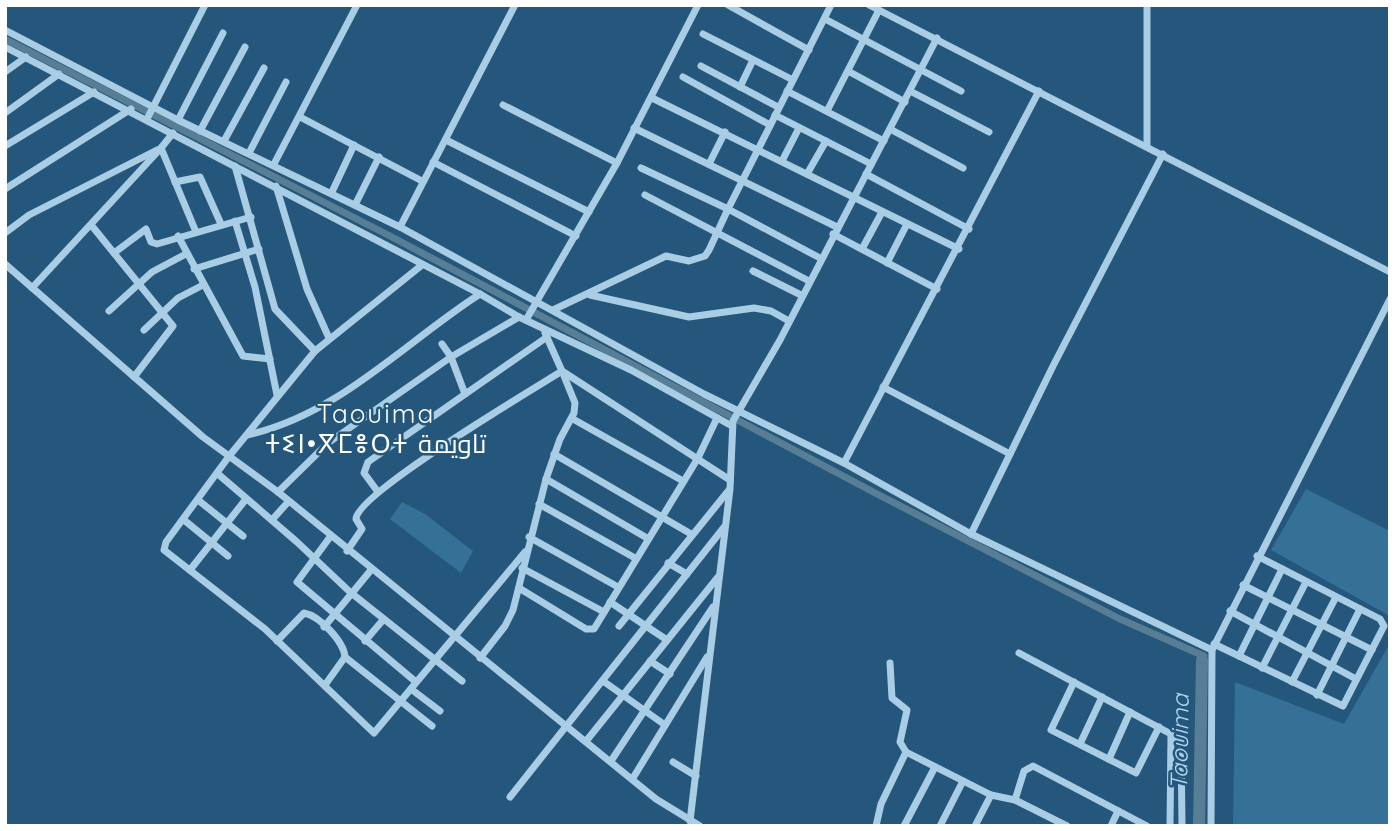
<svg xmlns="http://www.w3.org/2000/svg" width="1395" height="831" viewBox="0 0 1395 831" font-family="Quicksand,Cairo,'Noto Sans Tifinagh',sans-serif">
	<rect width="100%" height="100%" fill="#24577b"/>
	<!-- green -->
	<g fill="#357097">
		<path d="M1306,489l84,42v85l-119,-66z"/>
		<path d="M402,502l23,12 48,37 -12,22 -71,-54z"/>
		<path d="M1390,643v183h-157l2,-144 109,42z"/>
	</g>
	<g fill="none" stroke-linecap="round" stroke-linejoin="round">
		<!-- canal -->
		<path stroke="#587e96" stroke-width="7" d="M5,39l385,197 489,259 241,124 84,37 -2,4"/>
		<!-- river -->
		<path stroke="#587e96" stroke-width="12" d="M1199,826l3,-166"/>
		<!-- street -->
		<g stroke="#a8cde4" stroke-width="7">
			<path d="M728,5l81,45"/>
			<path d="M869,5l521,267"/>
			<path d="M825,19l136,72"/>
			<path d="M5,30l173,90 222,107 304,167 140,69 127,71 241,116"/>
			<path d="M703,34l90,46"/>
			<path d="M5,47l475,247 39,23 112,53 101,56"/>
			<path d="M701,66l77,41"/>
			<path d="M848,71l57,31"/>
			<path d="M5,72l21,-15"/>
			<path d="M683,77l87,48"/>
			<path d="M740,87l13,-27"/>
			<path d="M787,91l97,50"/>
			<path d="M910,91l79,41"/>
			<path d="M652,98l307,151"/>
			<path d="M503,105l114,58"/>
			<path d="M827,111l52,-101"/>
			<path d="M5,113l54,-39"/>
			<path d="M775,115l96,49"/>
			<path d="M300,117l122,64"/>
			<path d="M147,119l58,-114"/>
			<path d="M178,120l45,-87"/>
			<path d="M634,128l203,99"/>
			<path d="M890,129l73,39"/>
			<path d="M200,131l45,-84"/>
			<path d="M173,133l-12,15 35,84"/>
			<path d="M446,140l143,72"/>
			<path d="M224,141l40,-73"/>
			<path d="M5,146l89,-54"/>
			<path d="M1147,146v-141"/>
			<path d="M249,153l37,-71"/>
			<path d="M782,161l17,-33"/>
			<path d="M433,162l143,74"/>
			<path d="M274,164l83,-159"/>
			<path d="M709,164l16,-32"/>
			<path d="M235,166l40,143 40,42"/>
			<path d="M807,174l19,-33"/>
			<path d="M866,174l103,55"/>
			<path d="M175,182l25,-5 21,47"/>
			<path d="M276,186l31,103 22,49"/>
			<path d="M5,189l126,-80"/>
			<path d="M332,192l22,-47"/>
			<path d="M645,195l164,86"/>
			<path d="M355,205l24,-48"/>
			<path d="M235,221l20,66 22,108"/>
			<path d="M92,226l81,100 -39,51"/>
			<path d="M400,227l115,-222"/>
			<path d="M5,233l24,-18 128,-65"/>
			<path d="M833,234l104,55"/>
			<path d="M178,236l65,120 27,3"/>
			<path d="M862,249l20,-37"/>
			<path d="M114,253l32,-24 5,13 6,2 94,-27"/>
			<path d="M820,258l-92,-49 103,-204"/>
			<path d="M887,263l20,-39"/>
			<path d="M5,264l198,173 75,55 378,307 44,27"/>
			<path d="M422,265l-107,86 -85,104 -64,87 -2,8 101,79 109,104 151,-181"/>
			<path d="M194,269l65,-20"/>
			<path d="M753,271l48,24"/>
			<path d="M32,288l129,-140"/>
			<path d="M590,295l99,22 65,-9 17,3 18,10"/>
			<path d="M553,310l113,-54 23,5 16,-5 4,-6 19,-41 -87,-41"/>
			<path d="M109,311l43,-39 34,-18"/>
			<path d="M526,320l91,-157 81,-158"/>
			<path d="M144,330l34,-32 25,-13"/>
			<path d="M545,333l17,38 168,109"/>
			<path d="M442,344l9,13 14,37"/>
			<path d="M883,387l127,67"/>
			<path d="M573,419l110,62"/>
			<path d="M247,435c90,-19 158,-93 233,-141"/>
			<path d="M554,454l137,80"/>
			<path d="M844,463l195,-372"/>
			<path d="M218,474l79,68 53,50 112,89"/>
			<path d="M546,479l101,59"/>
			<path d="M278,492l50,-49 123,-86 68,-40"/>
			<path d="M378,492l-14,-19 4,-11 179,-125"/>
			<path d="M198,500l45,36"/>
			<path d="M539,504l96,54"/>
			<path d="M184,520l44,36"/>
			<path d="M272,520l16,-18"/>
			<path d="M971,534l82,-168 110,-212"/>
			<path d="M330,537l-33,45 119,100"/>
			<path d="M529,537l89,50"/>
			<path d="M347,551l15,-22 -6,-10c1,-26 176,-129 206,-148l13,32 -1,10 -14,26 -14,40 -33,131 -8,16 -25,32"/>
			<path d="M668,563l19,11"/>
			<path d="M522,568l82,44"/>
			<path d="M190,570l56,-71"/>
			<path d="M1243,585l129,65"/>
			<path d="M519,588l67,41h8l104,-171 19,-40"/>
			<path d="M610,602l57,38"/>
			<path d="M1230,611l126,68"/>
			<path d="M619,626l110,-136"/>
			<path d="M324,627l47,-57"/>
			<path d="M277,641l27,-28c16,3 40,29 41,44l-20,28"/>
			<path d="M365,641l18,-21"/>
			<path d="M1214,644l129,62 41,-80 -4,-7 -123,-63"/>
			<path d="M1019,653l152,81 10,8"/>
			<path d="M1239,656l43,-87"/>
			<path d="M345,657l87,69"/>
			<path d="M650,661l20,13"/>
			<path d="M890,663l2,35 15,12 -7,32 6,10 85,43 24,5 52,26"/>
			<path d="M1262,668l44,-86"/>
			<path d="M603,681l62,44"/>
			<path d="M1074,682l-23,48 85,43 23,-46"/>
			<path d="M1292,682l44,-85"/>
			<path d="M411,689l29,22"/>
			<path d="M1317,695l43,-86"/>
			<path d="M1181,738l1,88"/>
			<path d="M587,740l131,-163"/>
			<path d="M1080,744l22,-47"/>
			<path d="M1109,759l21,-47"/>
			<path d="M611,761l102,-154"/>
			<path d="M673,762l23,14"/>
			<path d="M633,778l74,-121"/>
			<path d="M510,797l215,-271"/>
			<path d="M1015,800l9,-29 9,-5 114,60"/>
			<path d="M690,821l40,-332 3,-68 47,-81 157,-302"/>
			<path d="M876,826l5,-22 25,-52"/>
			<path d="M904,826l31,-59"/>
			<path d="M940,826l23,-45"/>
			<path d="M975,826l16,-31"/>
			<path d="M1111,826l7,-15"/>
			<path d="M1170,826l1,-92"/>
			<path d="M1211,826l1,-176 178,-351"/>
		</g>
	</g>
	<g text-anchor="middle" dominant-baseline="central" stroke-width="5" stroke-linejoin="round" paint-order="stroke">
		<!-- water labels -->
		<g font-size="24" font-style="italic" fill="#b3d6ec" stroke="#24577b">
			<text transform="translate(1179 742) rotate(-89)">Taouima</text>
		</g>
		<!-- quarter labels -->
		<g font-size="26" letter-spacing="2" fill="#fff" stroke="#24577b">
			<text x="376" y="413">Taouima<tspan x="376" dy="30">ⵜⵉⵏ•ⴳⵎⴻⵔⵜ تاويمة</tspan></text>
		</g>
	</g>
	<!-- border -->
	<rect width="1395" height="831" fill="none" stroke="#ffffff" stroke-width="14"/>
</svg>
